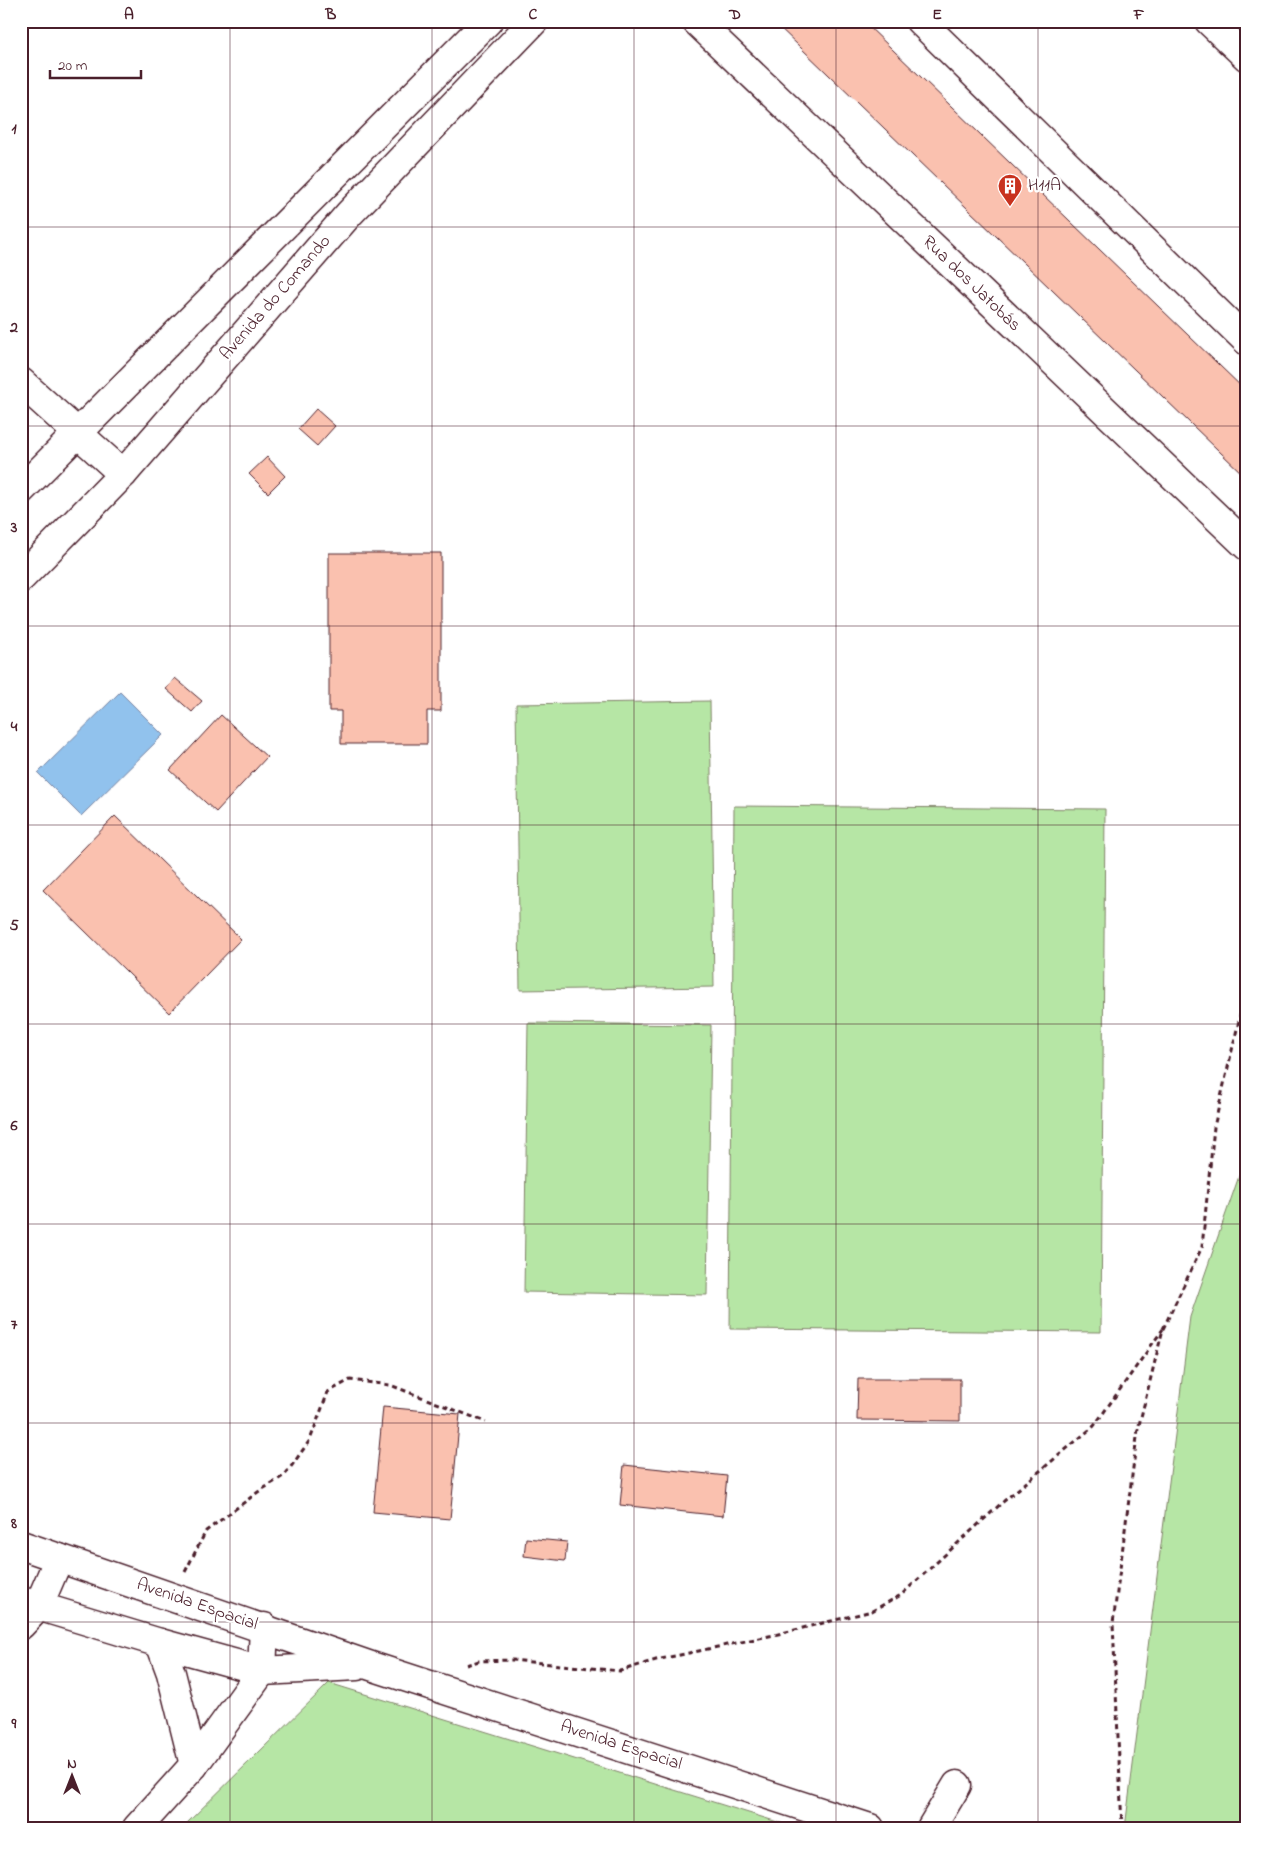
<svg xmlns="http://www.w3.org/2000/svg" width="1268" height="1849" viewBox="0 0 1268 1849" font-family="'Indie Flower',sans-serif">
	<rect width="100%" height="100%" fill="#fff"/>
	<filter id="ink" filterUnits="userSpaceOnUse"><feTurbulence type="fractalNoise" baseFrequency=".02" numOctaves="2"/><feDisplacementMap in="SourceGraphic" scale="10" xChannelSelector="R" yChannelSelector="G"/><feConvolveMatrix kernelMatrix="1 2 1 2 8 2 1 2 1" color-interpolation-filters="sRGB"/></filter>
	<g filter="url(#ink)">
		<!-- green -->
		<g fill="#b6e6a5" stroke="#808268">
			<path d="M710,701l4,286 -194,3 -4,-286z"/>
			<path d="M734,806l371,3 -4,523 -371,-3z"/>
			<path d="M528,1023l183,2 -4,270 -183,-3z"/>
			<path d="M1247,1153v675h-122l65,-511z"/>
			<path d="M329,1683l468,145h-615z"/>
		</g>
		<!-- water -->
		<path fill="#91c2ed" stroke="#75819f" d="M120,692l43,43 -82,81 -43,-43z"/>
		<!-- building -->
		<g fill="#fac1af" stroke="#4a1f2b">
			<path d="M773,21h90l384,371v86z"/>
			<path d="M316,409l19,17 -18,20 -19,-17z"/>
			<path d="M267,457l18,19 -17,17 -19,-19z"/>
			<path d="M329,553h112v158h-14v33h-86v-33h-12z"/>
			<path d="M175,678l27,23 -10,11 -26,-23z"/>
			<path d="M221,715l46,42 -51,55 -46,-42z"/>
			<path d="M115,816l126,123 -72,74 -126,-123z"/>
			<path d="M858,1379h102v42l-103,-1z"/>
			<path d="M383,1407l77,7 -10,105 -77,-7z"/>
			<path d="M624,1465l103,11 -4,40 -103,-11z"/>
			<path d="M526,1538l41,4 -2,19 -41,-5z"/>
		</g>
		<g fill="none" stroke-linecap="round" stroke-linejoin="round">
			<defs>
				<g id="minor">
					<path d="M696,21l551,525"/>
					<path d="M920,21l327,320"/>
					<path d="M1209,21l38,36"/>
					<path d="M21,382l102,92"/>
					<path d="M21,490l467,-469"/>
					<path d="M21,578l102,-104 226,-260 185,-193"/>
					<path d="M21,1545l350,121 499,162"/>
					<path d="M21,1601l139,42 102,28 95,-5"/>
					<path d="M21,1625l17,-18 21,-49"/>
					<path d="M160,1643l11,30 23,92"/>
					<path d="M137,1828l57,-63 68,-94 2,-44"/>
					<path d="M931,1828l26,-43"/>
				</g>
			</defs>
			<!-- minor casing -->
			<use href="#minor" stroke="#4a1f2b" stroke-width="31"/>
			<!-- path -->
			<g stroke="#4a1f2b" stroke-width="3" stroke-dasharray="5 4" stroke-linecap="butt">
				<path d="M185,1572l21,-41 52,-39 27,-17 25,-35 18,-48 22,-12 40,5 96,37"/>
				<path d="M466,1665l13,-4 33,-1 108,11 36,-11 118,-25 98,-24 29,-16 103,-94 90,-75 69,-97"/>
				<path d="M1122,1828l-9,-205 25,-194 25,-100 39,-82 12,-120 27,-115 6,-16"/>
			</g>
			<!-- minor -->
			<use href="#minor" stroke="#fff" stroke-width="28"/>
		</g>
	</g>
	<!-- grid -->
	<path fill="none" stroke="#4a1f2b" stroke-width="1" stroke-opacity="0.55" d="M230,21v1807M432,21v1807M634,21v1807M836,21v1807M1038,21v1807M21,227h1226M21,426h1226M21,626h1226M21,825h1226M21,1024h1226M21,1224h1226M21,1423h1226M21,1622h1226"/>
	<!-- icons -->
	<defs>
		<symbol id="building-pin" viewBox="-11 -11 22 30"><path d="M0 17L-7.5 6A9.5 9.5 0 1 1 7.5 6Z" fill="#c8321e" stroke="#fff"/><path d="M-4-6H4V6H1V3H-1V6H-4ZM-2.5-4.3h1.7v1.8h-1.7ZM.8-4.3h1.7v1.8H.8ZM-2.5-1h1.7V.8h-1.7ZM.8-1h1.7V.8H.8Z" fill="#fff"/></symbol>
	</defs>
	<g fill-rule="evenodd">
		<use href="#building-pin" x="996" y="172" width="28" height="38"/>
	</g>
	<g text-anchor="middle" dominant-baseline="central" stroke-width="4.5" stroke-linejoin="round" paint-order="stroke">
		<!-- poi labels -->
		<g font-size="18" fill="#4a1f2b" stroke="#fff" text-anchor="start">
			<text x="1028" y="186">H11A</text>
		</g>
		<!-- street labels -->
		<g font-size="18" fill="#4a1f2b" stroke="#fff">
			<text transform="translate(971 284) rotate(44)">Rua dos Jatobás</text>
			<text transform="translate(276 298) rotate(-49)">Avenida do Comando</text>
			<text transform="translate(197 1605) rotate(19)">Avenida Espacial</text>
			<text transform="translate(621 1746) rotate(18)">Avenida Espacial</text>
		</g>
	</g>
	<!-- margin -->
	<rect width="1268" height="1849" fill="none" stroke="#fff" stroke-width="55"/>
	<!-- north arrow -->
	<g transform="translate(72 1776)" stroke="#ffffff" stroke-width="4" paint-order="stroke">
	<path d="M0-4L9 19L0 12L-9 19Z" fill="#4a1f2b"/>
	<text y="-8" font-size="14" font-weight="bold" text-anchor="middle" fill="#4a1f2b">N</text>
	</g>
	<!-- scale -->
	<path d="M50 70v8h91v-8" fill="none" stroke="#4a1f2b" stroke-width="2.5"/>
	<text x="58" y="70" font-size="15" fill="#4a1f2b" stroke="#ffffff" stroke-width="4" paint-order="stroke">20 m</text>
	<rect x="28" y="28" width="1212" height="1794" fill="none" stroke="#4a1f2b" stroke-width="2"/>
	<g font-size="16" text-anchor="middle" font-weight="bold" fill="#4a1f2b">
		<text x="129" y="19">A</text>
		<text x="331" y="19">B</text>
		<text x="533" y="19">C</text>
		<text x="735" y="19">D</text>
		<text x="937" y="19">E</text>
		<text x="1139" y="19">F</text>
		<text x="14" y="133">1</text>
		<text x="14" y="332">2</text>
		<text x="14" y="532">3</text>
		<text x="14" y="731">4</text>
		<text x="14" y="930">5</text>
		<text x="14" y="1130">6</text>
		<text x="14" y="1329">7</text>
		<text x="14" y="1528">8</text>
		<text x="14" y="1728">9</text>
	</g>
</svg>
